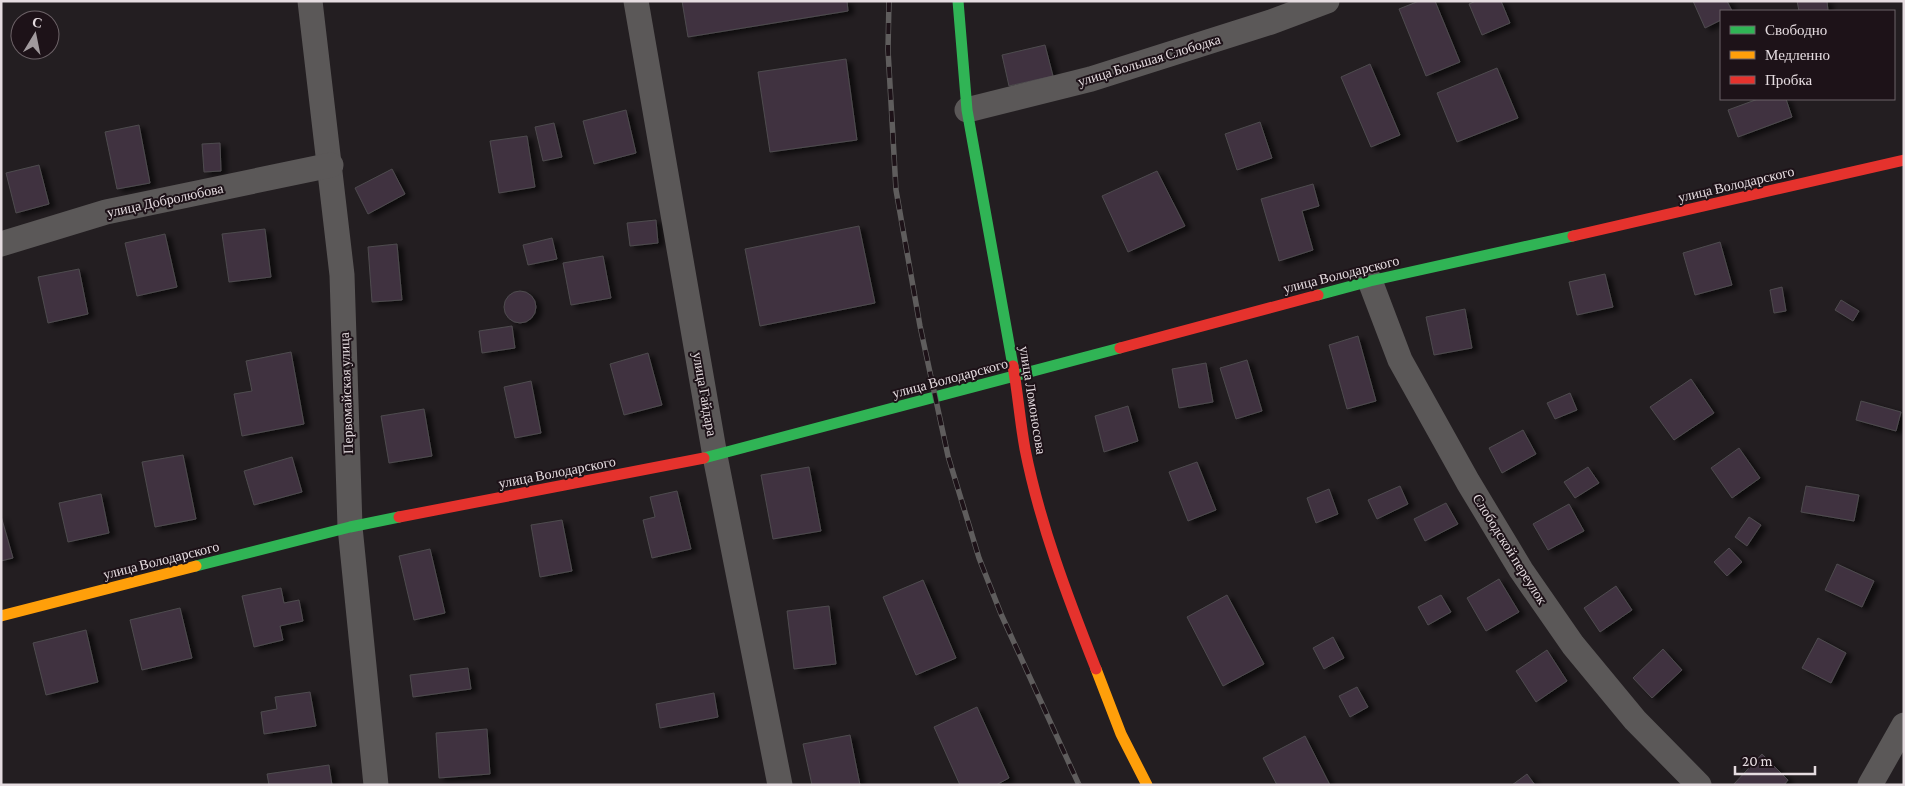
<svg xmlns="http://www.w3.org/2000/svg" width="1905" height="786" viewBox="0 0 1905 786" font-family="'Crimson Pro',serif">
	<defs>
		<filter id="shadow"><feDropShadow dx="5.5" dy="3" stdDeviation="2.5" flood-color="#0009"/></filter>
	</defs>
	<rect width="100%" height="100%" fill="#231e21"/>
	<!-- building -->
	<g fill="#403341" stroke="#4e4b4e" filter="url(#shadow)">
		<path d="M682,1h165l1,10 -160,26z"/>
		<path d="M1419,1h16l25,61 -34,14 -27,-67z"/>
		<path d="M1476,1h25l9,22 -28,12 -13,-31z"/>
		<path d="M1693,1h34l5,10h-11v9l-16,8z"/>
		<path d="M1797,1h30l1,10h-29z"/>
		<path d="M1045,45l8,31 -44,10 -7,-31z"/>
		<path d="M846,59l11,81 -87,12 -12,-80z"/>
		<path d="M1370,64l30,71 -29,12 -30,-70z"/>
		<path d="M1497,68l21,50 -61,24 -20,-49z"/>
		<path d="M1758,99h28l6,18 -54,20 -10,-27z"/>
		<path d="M626,110l10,43 -42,11 -11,-43z"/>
		<path d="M1260,122l12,36 -35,12 -12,-36z"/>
		<path d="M554,123l8,34 -19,4 -8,-34z"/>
		<path d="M139,125l11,58 -33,6 -12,-57z"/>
		<path d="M527,136l8,51 -36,6 -9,-52z"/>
		<path d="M220,143l1,28 -17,1 -2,-28z"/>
		<path d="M39,165l10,39 -33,9 -10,-40z"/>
		<path d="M392,169l13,25 -37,20 -13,-26z"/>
		<path d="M1157,171l28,55 -57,26 -26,-56z"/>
		<path d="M1313,184l6,22 -17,5 11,39 -34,11 -18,-62z"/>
		<path d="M656,220l2,23 -28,3 -3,-23z"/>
		<path d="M859,226l16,77 -115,23 -15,-77z"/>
		<path d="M265,229l6,48 -42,5 -7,-48z"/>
		<path d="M165,234l12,53 -40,9 -12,-53z"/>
		<path d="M552,238l5,21 -29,6 -5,-20z"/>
		<path d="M1720,242l12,43 -37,10 -12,-42z"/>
		<path d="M397,244l5,56 -30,2 -4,-55z"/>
		<path d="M603,256l8,42 -40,7 -8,-42z"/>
		<path d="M79,269l9,45 -40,9 -10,-46z"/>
		<path d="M1605,274l8,33 -36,8 -8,-33z"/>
		<path d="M1782,287l4,24 -12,2 -4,-23z"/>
		<circle cx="520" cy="307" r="16"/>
		<path d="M1841,300l18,11 -6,10 -18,-11z"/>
		<path d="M1465,309l7,39 -38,7 -8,-38z"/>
		<path d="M512,326l3,22 -33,5 -3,-22z"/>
		<path d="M1358,336l18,65 -29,8 -18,-64z"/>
		<path d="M291,352l13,72 -62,12 -8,-42 18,-3 -6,-30z"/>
		<path d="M648,353l14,52 -38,10 -14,-51z"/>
		<path d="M1247,360l15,51 -26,8 -16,-51z"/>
		<path d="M1206,363l7,39 -34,6 -7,-39z"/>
		<path d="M1691,379l23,34 -40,27 -24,-33z"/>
		<path d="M531,381l10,52 -26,5 -11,-51z"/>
		<path d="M1570,393l7,17 -22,9 -8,-16z"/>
		<path d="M1861,401l40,11 -5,19 -40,-11z"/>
		<path d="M1128,406l10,35 -34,11 -9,-36z"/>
		<path d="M424,409l8,47 -43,7 -8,-47z"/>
		<path d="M1523,430l13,24 -34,19 -13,-25z"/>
		<path d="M1739,448l21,30 -28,20 -21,-30z"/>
		<path d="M183,455l13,64 -41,8 -13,-65z"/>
		<path d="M292,457l10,35 -48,13 -10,-34z"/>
		<path d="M1197,462l19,48 -28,11 -19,-49z"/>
		<path d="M809,467l12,64 -48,8 -12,-64z"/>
		<path d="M1588,467l11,16 -24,15 -11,-16z"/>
		<path d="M1400,486l8,18 -31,15 -9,-19z"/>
		<path d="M1806,486l53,9 -5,26 -53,-9z"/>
		<path d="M1329,489l9,25 -22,9 -9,-25z"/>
		<path d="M677,491l14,58 -39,9 -9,-38 12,-3 -5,-20z"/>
		<path d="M101,494l8,39 -41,9 -9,-39z"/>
		<path d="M1446,503l12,21 -33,17 -11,-22z"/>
		<path d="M1569,504l15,27 -36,19 -15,-26z"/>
		<path d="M1,516l12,42 -12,3z"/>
		<path d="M1749,517l12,8 -14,21 -12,-9z"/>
		<path d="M562,520l10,51 -32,6 -9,-52z"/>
		<path d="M1729,548l13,14 -15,14 -13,-14z"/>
		<path d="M430,549l15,64 -31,7 -15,-64z"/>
		<path d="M1837,564l37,17 -12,26 -37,-17z"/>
		<path d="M1499,579l20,33 -33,19 -19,-33z"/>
		<path d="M923,580l33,78 -40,17 -33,-78z"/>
		<path d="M1616,586l16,24 -32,22 -16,-24z"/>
		<path d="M281,588l3,15 15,-3 4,21 -23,5 3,14 -29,7 -12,-51z"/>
		<path d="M1227,595l37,69 -41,22 -36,-69z"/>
		<path d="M1441,595l10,17 -23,13 -10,-18z"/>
		<path d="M829,606l7,58 -42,5 -7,-58z"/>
		<path d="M180,608l12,50 -50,12 -12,-50z"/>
		<path d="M86,630l12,52 -52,13 -13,-52z"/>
		<path d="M1333,637l11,21 -20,11 -11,-21z"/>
		<path d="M1818,638l28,15 -15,30 -29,-15z"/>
		<path d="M1663,649l19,21 -30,28 -19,-20z"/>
		<path d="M1547,650l20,31 -31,21 -20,-31z"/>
		<path d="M468,668l3,21 -58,8 -3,-22z"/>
		<path d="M1357,687l11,20 -18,10 -11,-21z"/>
		<path d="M310,692l6,34 -52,8 -3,-22 16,-3 -2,-12z"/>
		<path d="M714,693l4,24 -58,11 -4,-24z"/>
		<path d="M977,707l32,71 -13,7h-36l-26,-58z"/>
		<path d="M487,729l3,45 -51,4 -3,-45z"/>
		<path d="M850,735l10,50h-48l-9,-41z"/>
		<path d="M1305,736l25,49h-53l-14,-27z"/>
		<path d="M1762,754l26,26 -4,5h-51z"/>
		<path d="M329,765l3,20h-63l-2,-11z"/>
		<path d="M1527,774l8,11h-23z"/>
	</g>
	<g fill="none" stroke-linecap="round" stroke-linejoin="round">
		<!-- street -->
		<g stroke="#5b5858" stroke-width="25">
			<path d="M310,1l32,274 8,252 26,258"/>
			<path d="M636,1l79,455 65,329"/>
			<path d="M967,110l124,-31 180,-57 56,-21"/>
			<path d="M1,244l105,-32 225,-47"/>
			<path d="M1370,281l30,79 68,122 53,88 52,75 62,75 64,65"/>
			<path d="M1870,785l34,-60"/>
		</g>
		<!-- fast -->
		<g stroke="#30b455" stroke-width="11">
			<path d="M958,1l9,109 46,256"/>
			<path d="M1318,295l52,-14 203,-45"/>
			<path d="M704,458l416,-110"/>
			<path d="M196,566l154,-39 49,-10"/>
		</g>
		<!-- slow -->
		<g stroke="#ff9f0a" stroke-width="11">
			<path d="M1,616l195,-50"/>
			<path d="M1096,669l25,65 26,51"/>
		</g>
		<!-- jam -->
		<g stroke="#e5322d" stroke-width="11">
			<path d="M1573,236l331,-76"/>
			<path d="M1120,348l198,-53"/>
			<path d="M1013,366c5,28 7,56 12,83 15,76 43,149 71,220"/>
			<path d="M399,517l305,-59"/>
		</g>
		<defs>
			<path id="rail" d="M889,1l-1,49 8,140 24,136 28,130 31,102 22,56 78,171"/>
		</defs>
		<!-- rail casing -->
		<use href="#rail" stroke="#5f5d5d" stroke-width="5.5"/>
		<!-- rail -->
		<use href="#rail" stroke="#1d1218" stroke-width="4" stroke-dasharray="11" stroke-linecap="butt"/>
	</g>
	<g text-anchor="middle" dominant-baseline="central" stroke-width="4" stroke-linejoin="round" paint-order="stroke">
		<!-- street labels -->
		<g font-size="14" fill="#e5dce0" stroke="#1d1218">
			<text transform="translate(1149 60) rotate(-17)">улица Большая Слободка</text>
			<text transform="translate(1736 184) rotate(-13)">улица Володарского</text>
			<text transform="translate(165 200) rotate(-12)">улица Добролюбова</text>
			<text transform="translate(1341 274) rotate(-14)">улица Володарского</text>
			<text transform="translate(950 378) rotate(-15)">улица Володарского</text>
			<text transform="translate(346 393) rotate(-92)">Первомайская улица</text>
			<text transform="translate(705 394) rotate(80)">улица Гайдара</text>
			<text transform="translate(1033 400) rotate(81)">улица Ломоносова</text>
			<text transform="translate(557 472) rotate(-11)">улица Володарского</text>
			<text transform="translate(1510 549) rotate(58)">Слободской переулок</text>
			<text transform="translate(161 560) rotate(-14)">улица Володарского</text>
		</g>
	</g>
	<!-- border -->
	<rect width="1905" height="786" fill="none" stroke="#e5dce0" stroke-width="5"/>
	<!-- legend -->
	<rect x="1720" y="10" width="175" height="90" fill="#1d1218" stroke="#6d6368"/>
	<rect x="1730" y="26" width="25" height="8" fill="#30b455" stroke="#6d6368"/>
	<text x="1765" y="35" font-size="15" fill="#e5dce0">Свободно</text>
	<rect x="1730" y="51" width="25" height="8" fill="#ff9f0a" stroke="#6d6368"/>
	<text x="1765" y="60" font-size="15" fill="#e5dce0">Медленно</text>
	<rect x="1730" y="76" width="25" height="8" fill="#e5322d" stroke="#6d6368"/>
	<text x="1765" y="85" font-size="15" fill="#e5dce0">Пробка</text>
	<!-- north arrow -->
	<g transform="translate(35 35) rotate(10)"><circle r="24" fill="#1d1218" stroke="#6d6368"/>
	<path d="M0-4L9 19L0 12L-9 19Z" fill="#a19a9d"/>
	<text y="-8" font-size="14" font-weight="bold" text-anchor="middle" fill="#e5dce0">С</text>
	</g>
	<!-- scale -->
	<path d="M1735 766v8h80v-8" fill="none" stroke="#e5dce0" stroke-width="2.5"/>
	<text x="1742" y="766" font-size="15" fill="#e5dce0" stroke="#1d1218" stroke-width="4" paint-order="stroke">20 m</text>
</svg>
